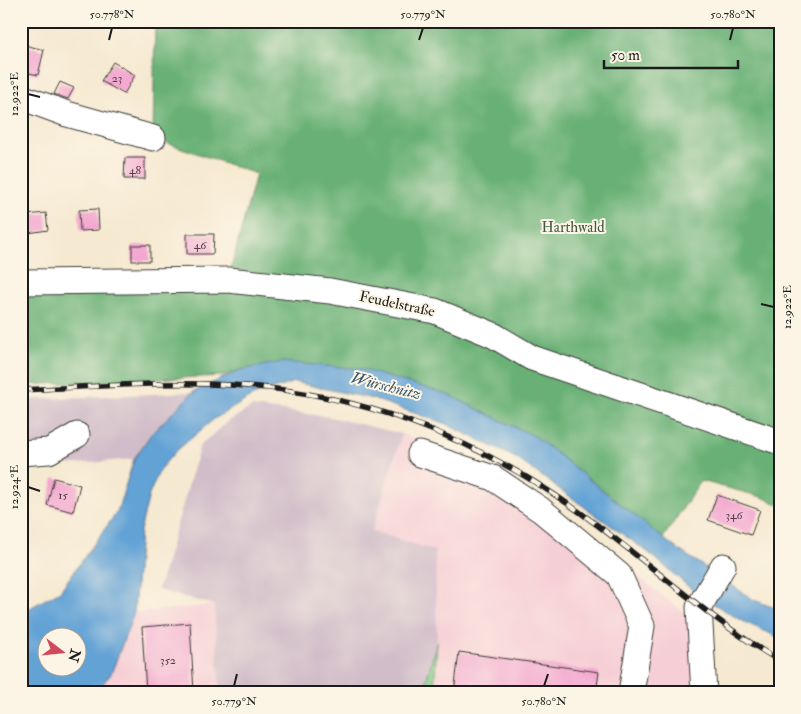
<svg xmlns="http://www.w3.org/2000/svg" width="801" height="714" viewBox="0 0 801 714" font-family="'IM FELL Double Pica',serif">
	<rect width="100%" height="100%" fill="#fcf5e5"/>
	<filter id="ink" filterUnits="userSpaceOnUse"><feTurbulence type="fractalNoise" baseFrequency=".02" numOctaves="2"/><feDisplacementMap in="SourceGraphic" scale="10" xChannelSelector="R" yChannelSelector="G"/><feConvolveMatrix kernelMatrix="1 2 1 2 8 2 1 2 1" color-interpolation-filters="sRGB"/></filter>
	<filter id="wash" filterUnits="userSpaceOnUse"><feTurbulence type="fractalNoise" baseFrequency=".0096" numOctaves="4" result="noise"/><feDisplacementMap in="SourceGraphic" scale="20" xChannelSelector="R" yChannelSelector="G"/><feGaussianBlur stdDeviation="1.12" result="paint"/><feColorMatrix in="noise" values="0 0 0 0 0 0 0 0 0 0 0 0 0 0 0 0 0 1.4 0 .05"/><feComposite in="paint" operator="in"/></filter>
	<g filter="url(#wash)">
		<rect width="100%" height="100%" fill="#f6e9d1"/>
		<!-- built -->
		<g fill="#f6cfd6">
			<path d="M402,434l134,63 159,124 2,72h-263l3,-52 -65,-110z"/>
			<path d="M214,605l6,88h-125l16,-19 23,-61z"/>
		</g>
		<!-- industrial -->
		<g fill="#d1bdc9">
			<path d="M193,392l-42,42 -17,25 -113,10v-69z"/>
			<path d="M252,407l78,10 72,17 -30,97 63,20 2,90 -14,52h-203l-6,-88 -56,-15 42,-145 29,-24z"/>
		</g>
		<!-- green -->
		<path fill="#80cc89" stroke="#4e7452" d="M437,641l-3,52h-11z"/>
		<!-- forest -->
		<path fill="#68b075" stroke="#426648" d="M218,21h562v484l-18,-8 -61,-16 -38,57 -127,-101 -90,-43 -206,-24 -17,6 -202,9v-103l207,-2 28,-106 -103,-36 2,-116 49,3z"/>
		<!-- water -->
		<path fill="#62a2d5" stroke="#3f5f78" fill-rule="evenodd" d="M282,362l79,7 85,25 90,43 137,109 81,54 26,10v28l-38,-17 -46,-28 -47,-40 -133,-95 -72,-35 -71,-24 -79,-17 -41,14 -39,23 -39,33 -15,17 -11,26 -9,36 -6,82 -23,61 -16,19h-74v-80l39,-22 57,-79 17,-53 17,-25 42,-42 47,-22zM48,636h30v30h-30z"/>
		<g id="blocks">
			<!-- building -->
			<g fill="#f3a5cf">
				<path d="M21,44l23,6 -6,25 -17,-4z"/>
				<path d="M113,62l22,13 -11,19 -23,-13z"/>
				<path d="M60,82l14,6 -6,11 -14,-5z"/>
				<path d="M125,158h20v21h-21z"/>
				<path d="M98,209l1,21 -19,1 -1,-21z"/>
				<path d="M46,213l2,17 -20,3 -2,-18z"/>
				<path d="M187,234h27l-1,20h-26z"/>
				<rect x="132" y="245" width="18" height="16"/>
				<path d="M54,478l26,7 -7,27 -26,-7z"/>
				<path d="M717,495l43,15 -9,25 -43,-15z"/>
				<path d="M190,623l4,70h-48l-4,-66z"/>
				<path d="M459,652l140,20 -3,21h-142z"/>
			</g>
		</g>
	</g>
	<g filter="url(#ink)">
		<use href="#blocks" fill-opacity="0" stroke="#3d3b37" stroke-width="1"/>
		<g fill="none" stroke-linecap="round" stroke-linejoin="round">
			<defs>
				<g id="minor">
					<path d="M21,97l46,17 86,24"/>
					<path d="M21,282l207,-2 102,11 105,20 58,24 39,23 248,84"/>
					<path d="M21,453l28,-2 28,-16"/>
					<path d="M420,454l73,24 48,32 78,65 23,51 -11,67"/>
					<path d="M704,693l-5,-86 24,-41"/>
				</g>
			</defs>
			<!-- minor casing -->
			<use href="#minor" stroke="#3d3b37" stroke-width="27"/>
			<!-- minor -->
			<use href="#minor" stroke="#fff" stroke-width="25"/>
			<defs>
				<path id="rail" d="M21,390c70,-3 140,-9 210,-5 123,6 240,51 340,121 71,49 133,111 209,155"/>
			</defs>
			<!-- rail casing -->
			<use href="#rail" stroke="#1c1c1c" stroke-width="5.5"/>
			<!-- rail -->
			<use href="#rail" stroke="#fcf5e5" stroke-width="4" stroke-dasharray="11" stroke-linecap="butt"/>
		</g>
	</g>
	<!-- ticks -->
	<path fill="none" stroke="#1c1c1c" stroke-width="2" d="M109,40l3,-12M419,40l4,-12M730,40l3,-12M28,94l12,3M761,304l13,3M28,487l12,4M234,686l3,-12M544,686l4,-12"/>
	<g text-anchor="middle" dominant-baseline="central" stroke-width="4" stroke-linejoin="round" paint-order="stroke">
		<!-- number labels -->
		<g font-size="12" fill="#523e49">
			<text x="117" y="78">23</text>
			<text x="135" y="170">48</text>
			<text x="200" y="245">46</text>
			<text x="63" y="495">15</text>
			<text x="734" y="515">346</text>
			<text x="168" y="660">352</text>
		</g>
		<!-- park labels -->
		<g font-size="15" fill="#3f5a42" stroke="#fcf5e5">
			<text x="573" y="227">Harthwald</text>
		</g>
		<!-- street labels -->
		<g font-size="15" fill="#1c1c1c" stroke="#fcf5e5">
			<text transform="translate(397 304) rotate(12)">Feudelstraße</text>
		</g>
		<!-- water labels -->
		<g font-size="16" font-style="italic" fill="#3c586f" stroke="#fcf5e5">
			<text transform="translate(386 386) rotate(14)">Würschnitz</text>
		</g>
	</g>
	<!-- margin -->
	<rect width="801" height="714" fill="none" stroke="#fcf5e5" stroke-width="55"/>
	<!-- north arrow -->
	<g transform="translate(62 652) rotate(106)"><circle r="24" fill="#fcf5e5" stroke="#a29e95"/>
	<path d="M0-4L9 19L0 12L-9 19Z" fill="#d1495b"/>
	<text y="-8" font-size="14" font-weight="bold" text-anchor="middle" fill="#1c1c1c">N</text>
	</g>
	<!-- scale -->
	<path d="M604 60v8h134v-8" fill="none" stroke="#1c1c1c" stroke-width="2.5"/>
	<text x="611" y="60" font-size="15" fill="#1c1c1c" stroke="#fcf5e5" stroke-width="4" paint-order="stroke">50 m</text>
	<rect x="28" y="28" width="746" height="658" fill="none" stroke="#1c1c1c" stroke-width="2"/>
	<g font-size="12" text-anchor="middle" fill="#1c1c1c">
		<text x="112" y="18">50.778°N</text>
		<text x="423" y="18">50.779°N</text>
		<text x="733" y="18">50.780°N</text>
		<text transform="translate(14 94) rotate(-90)" y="4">12.922°E</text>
		<text transform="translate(787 307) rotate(-90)" y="4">12.922°E</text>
		<text transform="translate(14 487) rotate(-90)" y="4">12.924°E</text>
		<text x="234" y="705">50.779°N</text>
		<text x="544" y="705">50.780°N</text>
	</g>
</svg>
